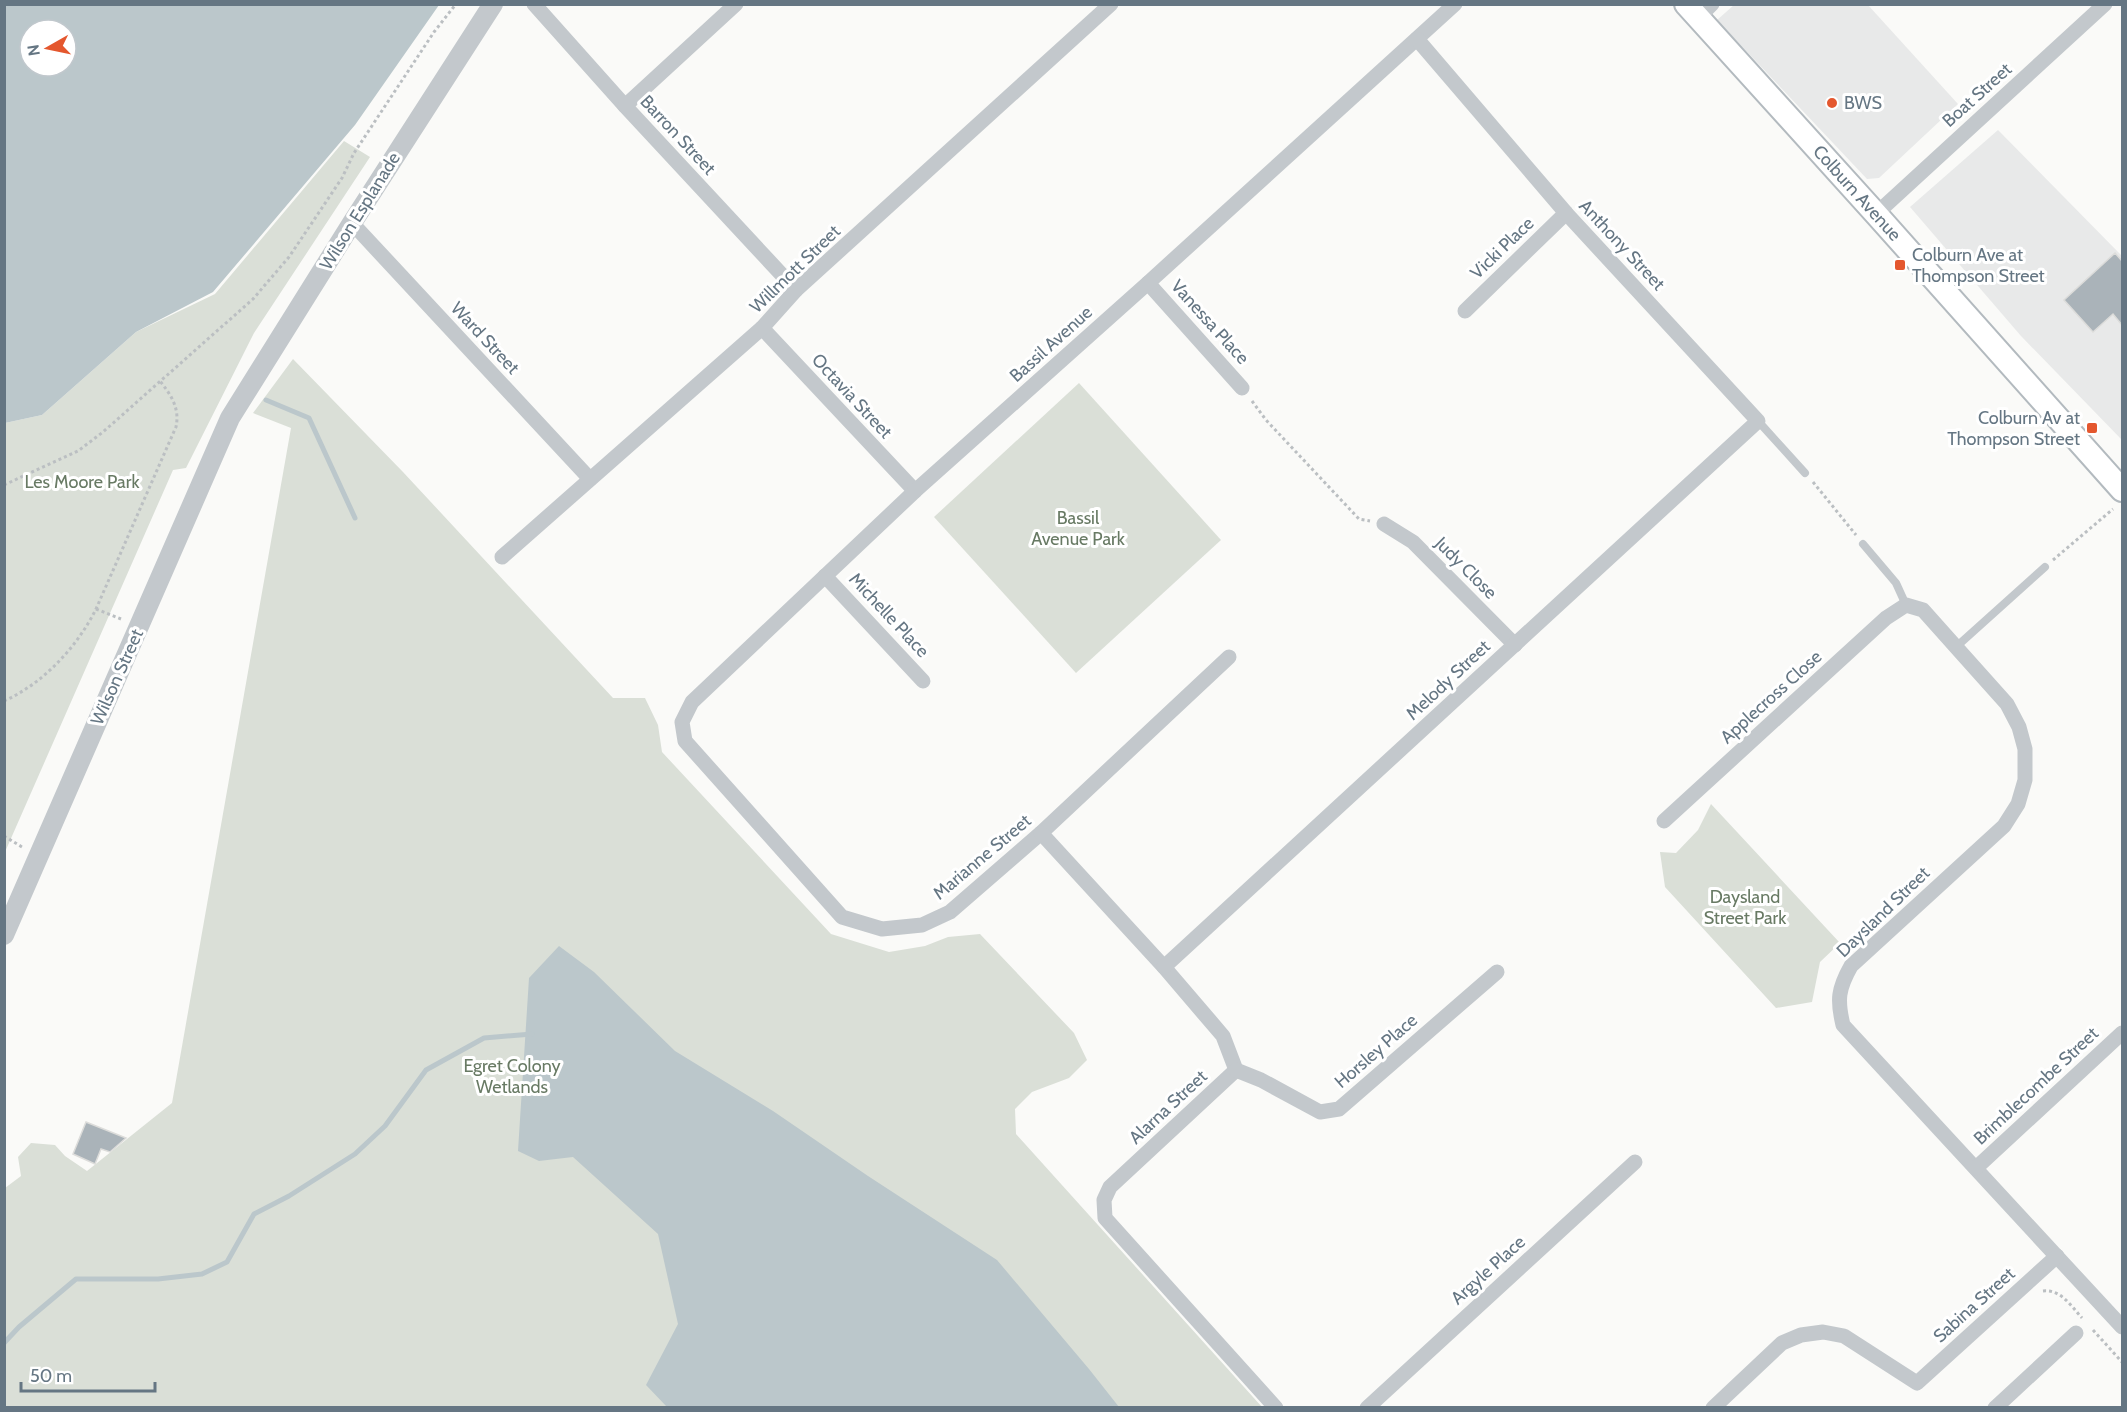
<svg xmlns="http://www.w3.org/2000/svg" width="2127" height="1412" viewBox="0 0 2127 1412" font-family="Cabin,sans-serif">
	<rect width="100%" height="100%" fill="#fafaf8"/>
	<!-- built -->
	<g fill="#e8e9e9">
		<path d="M1734,5h134l90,99 -79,74 -12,1 -150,-159z"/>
		<path d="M1998,130l124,126v184l-101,-104 -111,-129z"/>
	</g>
	<!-- green -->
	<g fill="#dadfd7">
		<path d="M344,141l26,16 -116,176 -68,135 -13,2 -168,382v-429l37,-8 94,-83 79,-38z"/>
		<path d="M293,359l110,113 210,226h32l13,27 4,27 169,182 58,18 36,-6 23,-9 32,-3 94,99 13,27 -18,18 -37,14 -17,17 1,25 246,273 -1257,1 -1,-171 2,-1 -1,-48 16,-12 -3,-19 13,-14 24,2 10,11 22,15 85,-68 119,-675 -38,-15z"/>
		<path d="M1079,383l142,157 -145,133 -142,-156z"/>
		<path d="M1711,804l129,139 -20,19 -8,40 -36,6 -111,-121 -5,-35 16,1 22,-23z"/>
	</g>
	<!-- water -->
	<g fill="#bbc7cb" fill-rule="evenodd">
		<path d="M4,5l1,-1 434,1 -84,120 -142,167 -77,40 -94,83 -37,8zM30,30h36v36h-36z"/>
		<path d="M559,946l35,26 81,79 98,60 95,65 129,84 92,109 30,38h-452l-21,-22 32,-61 -20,-90 -85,-77 -34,4 -21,-10 11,-173z"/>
	</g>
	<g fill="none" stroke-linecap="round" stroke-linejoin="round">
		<!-- stream -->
		<g stroke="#bbc7cb" stroke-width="5">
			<path d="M266,400l43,18 46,100"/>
			<path d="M4,1343l15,-16 57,-48h82l44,-5 25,-12 27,-48 35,-18 66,-42 30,-28 41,-56 58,-32 48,-4"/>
		</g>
	</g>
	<!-- building -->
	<g fill="#aab3b9" stroke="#dcdcda" stroke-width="1.5">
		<path d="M2115,253l7,8v64l-9,-11 -20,18 -29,-32z"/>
		<path d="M86,1122l40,16 -16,14 -9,-3 -6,15 -22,-10z"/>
	</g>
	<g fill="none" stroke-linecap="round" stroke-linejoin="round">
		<defs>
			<path id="secondary" d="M1686,4l190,210 246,276"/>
		</defs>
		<!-- secondary casing -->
		<use href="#secondary" stroke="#b3babf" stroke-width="26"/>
		<!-- path -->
		<g stroke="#bbbfc2" stroke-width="3" stroke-dasharray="3 3" stroke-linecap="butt">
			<path d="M1252,401l14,19 93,99 11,2"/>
			<path d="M1813,482l43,53"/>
			<path d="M4,485l74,-34 25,-19 150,-133 36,-42 53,-79 12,-25 80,-121 22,-28"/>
			<path d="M2053,560l60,-51"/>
			<path d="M96,609l25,10"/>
			<path d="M4,701c40,-18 73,-54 92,-92l80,-182c4,-19 -5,-32 -16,-46"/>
			<path d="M4,836l18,11"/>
			<path d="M2043,1291c18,-2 28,15 39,27"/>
			<path d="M2093,1330l29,32"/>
		</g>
		<!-- service -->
		<g stroke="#c3c8cc" stroke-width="8">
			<path d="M1758,421l47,52"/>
			<path d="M1863,544l33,39 10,22"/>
			<path d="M1956,647l89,-80"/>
		</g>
		<!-- minor -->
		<g stroke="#c3c8cc" stroke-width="15">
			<path d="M534,4l91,102 171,184"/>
			<path d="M1698,18l14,-14"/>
			<path d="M625,106l111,-102"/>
			<path d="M1876,214l229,-210"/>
			<path d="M352,223l238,256"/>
			<path d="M1148,283l94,105"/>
			<path d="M1465,311l101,-98"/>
			<path d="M762,328l153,163"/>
			<path d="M1384,524l29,18 102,103"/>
			<path d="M502,557l260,-229 34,-38 315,-286"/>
			<path d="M825,576l98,105"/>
			<path d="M1229,657l-188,176 -91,79 -28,13 -40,4 -40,-12 -157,-176 -3,-19 10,-20 223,-211 233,-208 307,-279"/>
			<path d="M1664,821l222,-203 20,-13 17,5 33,37 51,57 12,23 6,22v31l-7,24 -14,22 -153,140c-13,23 -14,34 -8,59l279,302"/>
			<path d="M1041,833l123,134 59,69 13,34 -126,117 -6,13 1,18 171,190"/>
			<path d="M1164,967l594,-546 -192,-208 -149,-174"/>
			<path d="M1236,1070l25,10 59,32 19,-3 158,-137"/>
			<path d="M1976,1168l146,-135"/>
			<path d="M1367,1408l268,-246"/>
			<path d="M1713,1408l69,-65 19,-8 22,-3 21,4 73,47 140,-127"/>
			<path d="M1995,1408l81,-75"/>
		</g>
		<!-- tertiary -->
		<path stroke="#c3c8cc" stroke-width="20" d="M4,935l226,-517 122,-195 141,-219"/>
		<!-- secondary -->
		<use href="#secondary" stroke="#fff" stroke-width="22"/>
	</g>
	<!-- markers -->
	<g fill="#e4572e" stroke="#fff" stroke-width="2">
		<circle cx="1832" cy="103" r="6"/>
		<rect x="1894" y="259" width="12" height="12" rx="3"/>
		<rect x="2086" y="422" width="12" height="12" rx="3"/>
	</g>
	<g text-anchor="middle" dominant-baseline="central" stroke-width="6" stroke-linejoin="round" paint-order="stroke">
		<!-- street labels -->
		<g font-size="18" fill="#657683" stroke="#fff">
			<text transform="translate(1977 95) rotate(-42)">Boat Street</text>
			<text transform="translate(678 135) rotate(47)">Barron Street</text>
			<text transform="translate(1857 193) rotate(48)">Colburn Avenue</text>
			<text transform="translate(360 211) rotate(-58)">Wilson Esplanade</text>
			<text transform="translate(1622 245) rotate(47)">Anthony Street</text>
			<text transform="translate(1502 248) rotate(-44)">Vicki Place</text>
			<text transform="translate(795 269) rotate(-44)">Willmott Street</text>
			<text transform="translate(1210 322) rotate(48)">Vanessa Place</text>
			<text transform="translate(485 338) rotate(47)">Ward Street</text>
			<text transform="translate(1051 344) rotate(-42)">Bassil Avenue</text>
			<text transform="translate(852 396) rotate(47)">Octavia Street</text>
			<text transform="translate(1466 568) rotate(45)">Judy Close</text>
			<text transform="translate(889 615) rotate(47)">Michelle Place</text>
			<text transform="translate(117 677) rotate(-66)">Wilson Street</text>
			<text transform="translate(1448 680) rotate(-43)">Melody Street</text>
			<text transform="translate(1771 697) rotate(-42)">Applecross Close</text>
			<text transform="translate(982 857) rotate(-40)">Marianne Street</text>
			<text transform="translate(1883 912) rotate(-44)">Daysland Street</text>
			<text transform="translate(1376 1051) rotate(-41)">Horsley Place</text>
			<text transform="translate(2036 1086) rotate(-43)">Brimblecombe Street</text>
			<text transform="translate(1168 1107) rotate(-43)">Alarna Street</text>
			<text transform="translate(1488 1270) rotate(-42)">Argyle Place</text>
			<text transform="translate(1974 1305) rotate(-42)">Sabina Street</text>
		</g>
		<!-- poi labels -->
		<g font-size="18" fill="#657683" stroke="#fff" text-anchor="start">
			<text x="1844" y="103">BWS</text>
			<text x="1912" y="255">Colburn Ave at<tspan x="1912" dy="21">Thompson Street</tspan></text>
			<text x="2080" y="418" text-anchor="end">Colburn Av at<tspan x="2080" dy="21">Thompson Street</tspan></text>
		</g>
		<!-- park labels -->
		<g font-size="18" fill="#687a64" stroke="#fff">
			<text x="82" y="482">Les Moore Park</text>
			<text x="1078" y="518">Bassil<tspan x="1078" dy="21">Avenue Park</tspan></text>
			<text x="1745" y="897">Daysland<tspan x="1745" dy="21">Street Park</tspan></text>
			<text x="512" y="1066">Egret Colony<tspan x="512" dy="21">Wetlands</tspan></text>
		</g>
	</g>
	<!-- border -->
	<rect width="2127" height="1412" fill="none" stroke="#657683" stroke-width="12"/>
	<!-- north arrow -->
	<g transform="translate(48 48) rotate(261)"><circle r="28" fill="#ffffff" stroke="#c1c8cd" stroke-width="1.5"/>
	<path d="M0-4.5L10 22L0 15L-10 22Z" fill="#e4572e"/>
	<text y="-9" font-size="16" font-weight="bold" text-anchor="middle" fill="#657683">N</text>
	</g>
	<!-- scale -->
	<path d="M21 1382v9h134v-9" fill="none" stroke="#657683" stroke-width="3"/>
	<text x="30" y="1382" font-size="18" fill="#657683" stroke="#ffffff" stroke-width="4.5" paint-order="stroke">50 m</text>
</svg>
